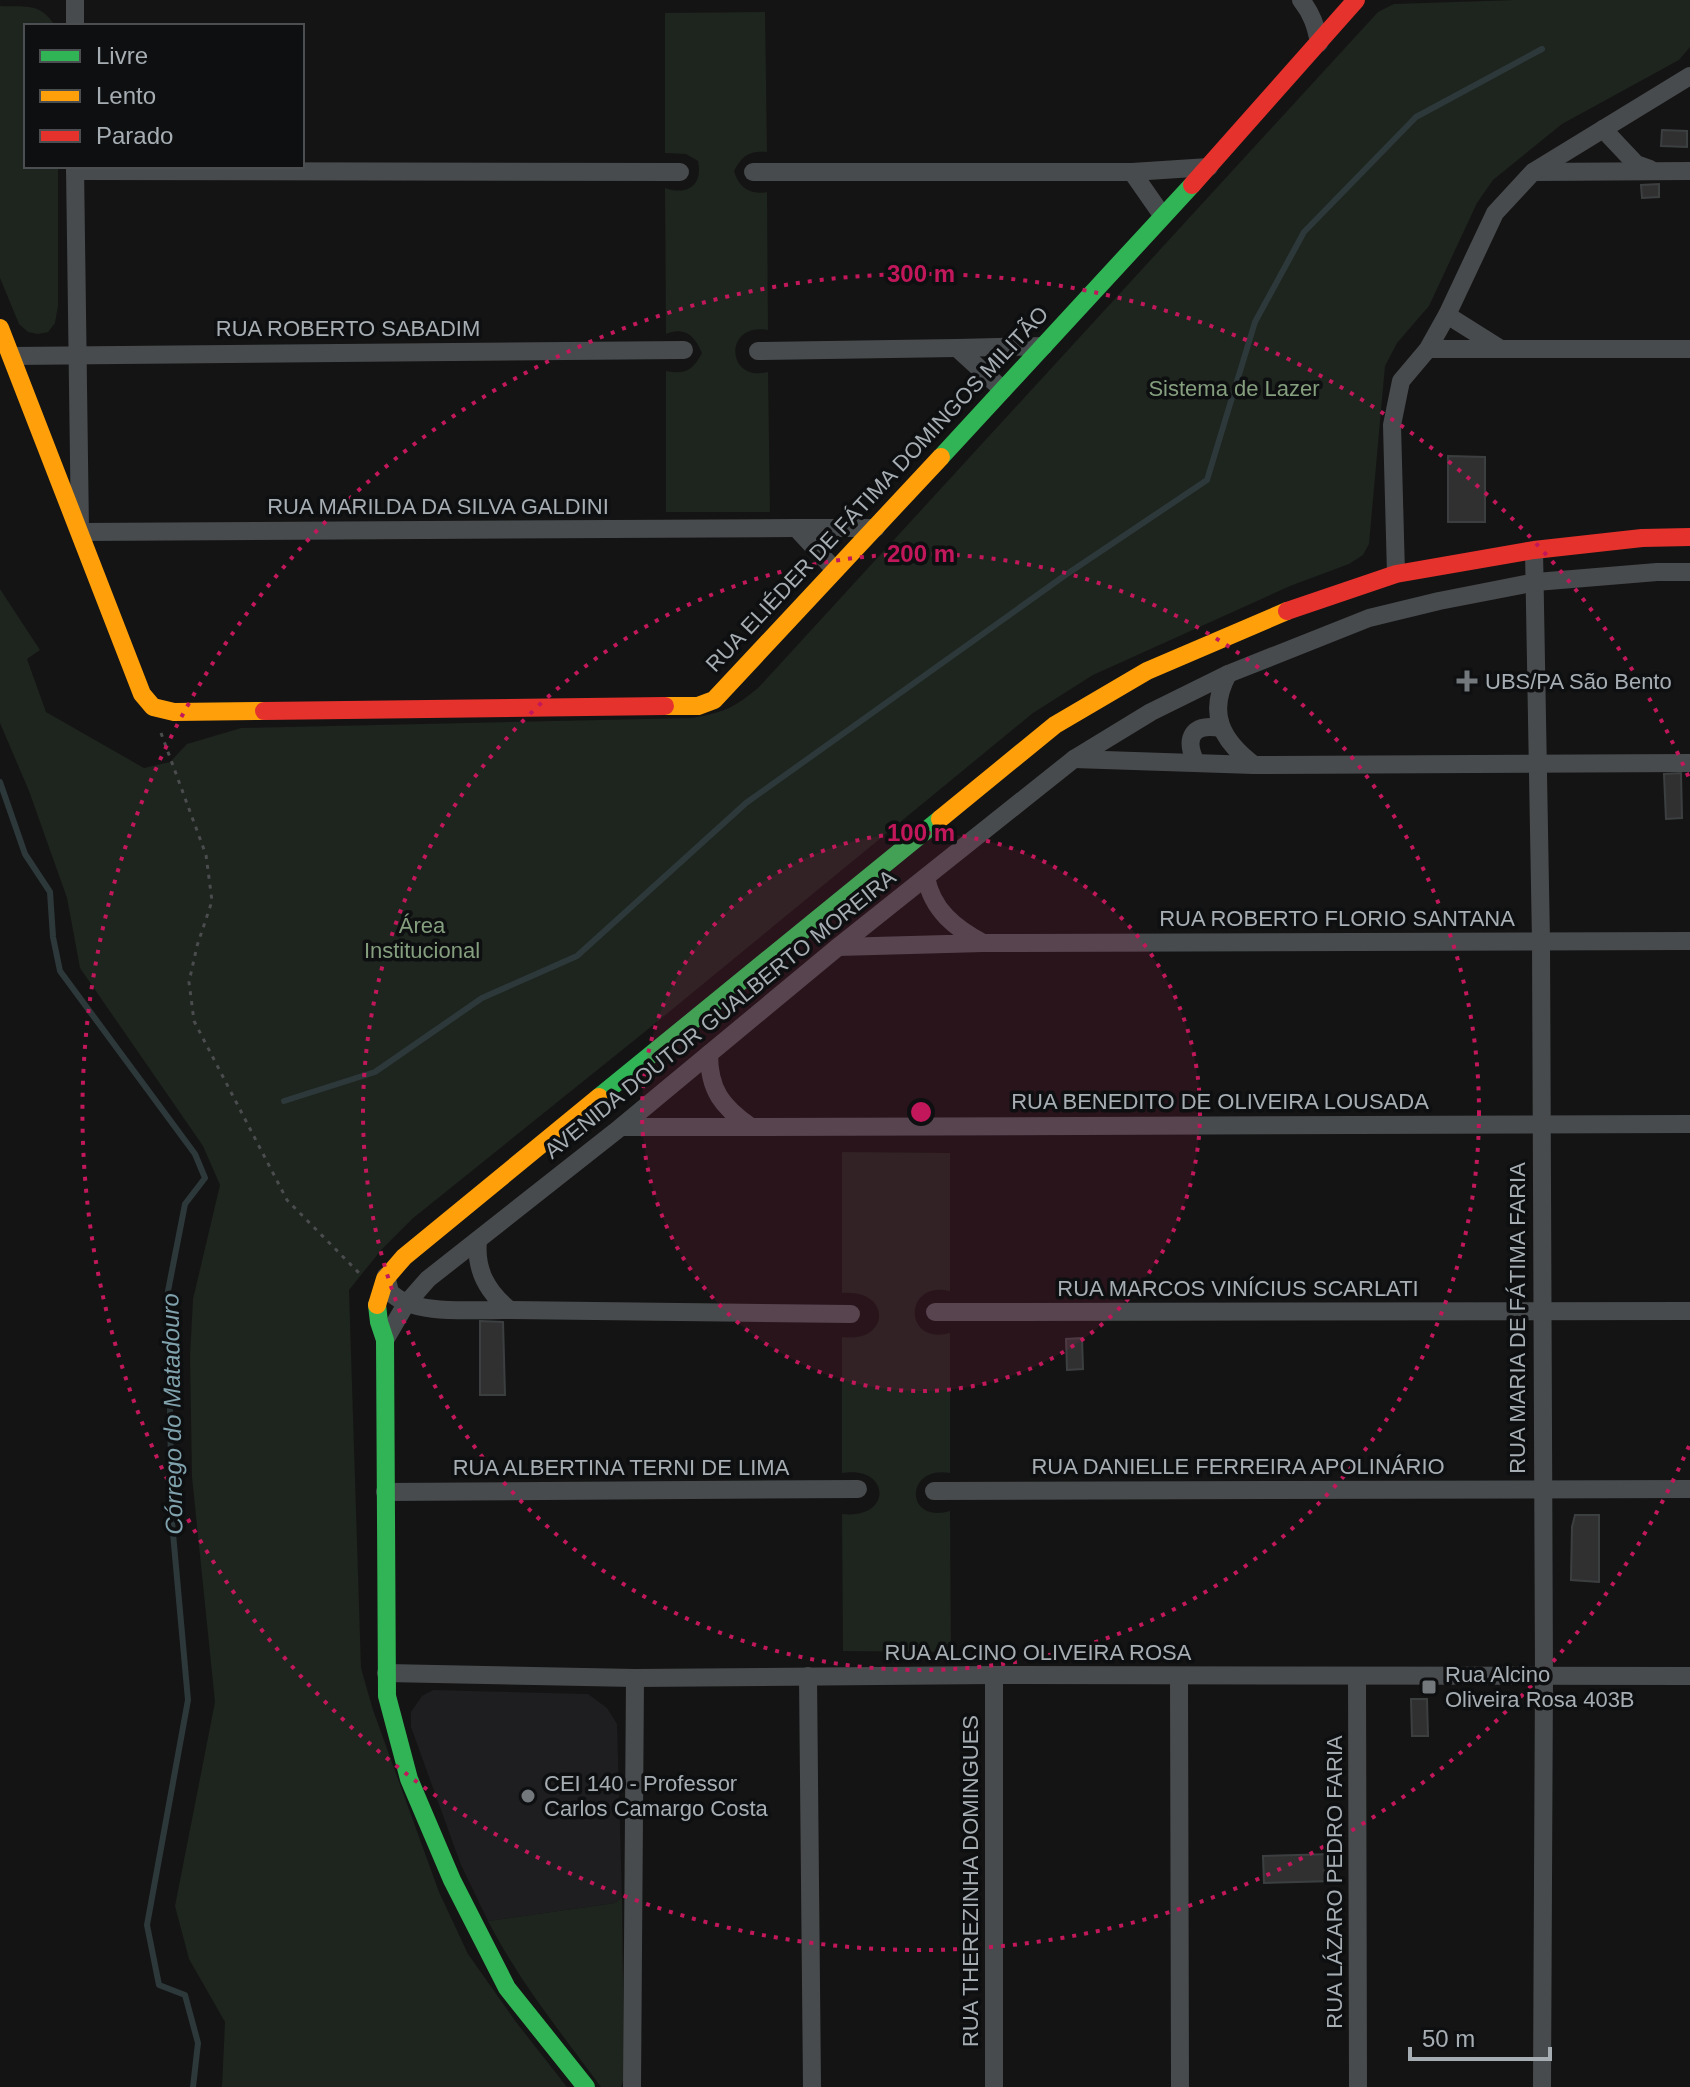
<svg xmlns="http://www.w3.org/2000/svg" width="1690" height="2087" viewBox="0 0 1690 2087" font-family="Arial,sans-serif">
	<rect width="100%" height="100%" fill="#141414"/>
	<!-- built -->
	<path fill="#1e1e20" d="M433,1690l155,4 19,14 10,16 5,173 -7,6 -127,18 -27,-56 -50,-138v-15l11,-16z"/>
	<!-- green -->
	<g fill="#1e241e">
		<path d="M1515,0h175v47l-11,13 -117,64 -69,56 -16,23 -48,103 -32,37 -12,23 -16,178 -6,11 -14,9 -59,22 -197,89 -60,38 -386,317 -235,189 -30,30 -33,41 12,378 12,42 66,182 29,62 48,68 51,65h-345l3,-65 -36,-63 -14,-53 40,-204 -23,-225 -2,-121 3,-57 27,-114 -17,-39 -123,-178 -13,-70 -38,-107 -29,-68v-134l40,61 -13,9 19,53 98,56 26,-6 17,-18 54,-16 451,-10c30,-5 42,-10 66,-30l620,-676 16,-8z"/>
		<path d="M0,6c25,1 41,-4 55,20h-29v140h32v140l-3,17 -7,9 -10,2 -10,-2 -9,-8 -19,-46z"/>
		<path d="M765,12l2,140c-18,-2 -25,4 -33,19 5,17 16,24 33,21l1,138c-45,-8 -42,53 0,42l2,140h-104v-141c19,4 27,-1 36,-18 -7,-17 -17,-27 -36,-19l-1,-146c23,8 38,-3 33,-27l-12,-7 -21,-1v-140z"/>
		<path d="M842,1152l108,1v138c-47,-11 -47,55 0,42v140c-45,-8 -46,51 0,38l1,141 -108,-1 -1,-137c51,6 49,-49 0,-41v-136c49,7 50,-49 0,-44z"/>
		<path d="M622,1897l2,181 -3,9h-20c-40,-54 -82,-106 -113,-166l127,-18z"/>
	</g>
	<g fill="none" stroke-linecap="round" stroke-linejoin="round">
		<!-- stream -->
		<g stroke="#2d383a" stroke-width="6">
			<path d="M0,782l25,72 25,38 3,45 7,34 135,183 10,24 -20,26 -17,87 4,231 16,178 -41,225 12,60 26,10 13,48 -5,44"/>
			<path d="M284,1101l91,-29 107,-74 95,-42 169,-153 318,-227 143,-96 48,-158 49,-90 112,-115 126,-68"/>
		</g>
	</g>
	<!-- building -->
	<g fill="#303031" stroke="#3c3f40" stroke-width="2">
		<path d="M1662,130l25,1v16l-26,-1z"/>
		<path d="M1659,184v13l-17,1 -1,-13z"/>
		<path d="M1448,456l37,1v65h-37z"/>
		<path d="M1681,773l1,45 -16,1 -2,-45z"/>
		<path d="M480,1321l23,1 2,73h-25z"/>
		<path d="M1082,1338l1,31 -16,1 -1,-31z"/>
		<path d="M1575,1515h24v67l-28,-2 1,-53z"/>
		<path d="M1411,1699h16l1,37h-16z"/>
		<path d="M1332,1854l1,27 -69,2 -1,-27z"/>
	</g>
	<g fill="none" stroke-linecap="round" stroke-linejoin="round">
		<!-- path -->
		<path stroke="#4a4c4e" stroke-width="3" stroke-dasharray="4 6" stroke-linecap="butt" d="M161,733l45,122 6,46 -15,45 -8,36 5,39 93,179 75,76"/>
		<!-- street -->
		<g stroke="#484b4d" stroke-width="18">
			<path d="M1301,0c11,14 15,26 18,43"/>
			<path d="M75,26v-26"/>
			<path d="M1603,129l33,35 14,5"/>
			<path d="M75,166l5,366 716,-4"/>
			<path d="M75,171l605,1"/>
			<path d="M753,172h379"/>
			<path d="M1533,172l157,-1"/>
			<path d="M1162,215l-30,-43 77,-5"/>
			<path d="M1428,349h73l-54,-34"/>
			<path d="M1501,349h189"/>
			<path d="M758,351l199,-3"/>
			<path d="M12,356l672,-6"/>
			<path d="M1003,390l-46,-42 87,-2"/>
			<path d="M1534,550l7,392 3,734 -2,411"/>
			<path d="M835,570l-39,-42h80"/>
			<path d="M1396,574l-4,-149 9,-44 27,-32 19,-34 48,-102 38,-41 157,-96"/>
			<path d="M1228,674c-21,39 -7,66 26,91"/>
			<path d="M1074,759l180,6 436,-2"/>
			<path d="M1196,763c-12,-25 -4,-40 25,-35"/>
			<path d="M983,943l707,-2"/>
			<path d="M838,947l145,-4c-28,-15 -51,-33 -57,-66"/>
			<path d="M621,1127h130c-29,-20 -42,-37 -42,-73"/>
			<path d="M751,1127l939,-3"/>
			<path d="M386,1276l4,16c24,25 87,17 120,18 -23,-18 -35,-40 -32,-70"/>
			<path d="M510,1310l341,4"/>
			<path d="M935,1312l755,-1"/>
			<path d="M385,1340l21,-36 22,-25 193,-152 217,-180 187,-149 49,-39 77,-47 77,-38 141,-56 70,-17 97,-19 121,-10h33"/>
			<path d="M934,1491l756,-2"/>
			<path d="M385,1492l473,-3"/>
			<path d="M386,1673l249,5 359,-3 696,1"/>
			<path d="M994,1675v412"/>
			<path d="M808,1676l4,411"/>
			<path d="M1179,1676l1,411"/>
			<path d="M1357,1676l1,411"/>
			<path d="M632,2087l3,-409"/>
		</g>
		<!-- fast -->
		<g stroke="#30b455" stroke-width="18">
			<path d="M941,457l251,-272"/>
			<path d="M599,1097l341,-278"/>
			<path d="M377,1305l2,17 6,18 2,356 22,83 43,101 55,108 79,99"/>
		</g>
		<!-- slow -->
		<g stroke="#ff9f0a" stroke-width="18">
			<path d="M0,328l142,366 11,13 21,5 90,-1"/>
			<path d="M665,706h33l16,-6 227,-243"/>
			<path d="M940,819l115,-94 92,-54 140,-60"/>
			<path d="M377,1305l8,-26 19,-22 195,-160"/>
		</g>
		<!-- jam -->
		<g stroke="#e5322d" stroke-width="18">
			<path d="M1192,185l164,-185"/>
			<path d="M1287,611l109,-37 138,-24 108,-12 48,-1"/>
			<path d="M264,711l401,-5"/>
		</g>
	</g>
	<!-- distance rings -->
	<circle cx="921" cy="1112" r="279" fill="#c2185b" fill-opacity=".12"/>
	<g fill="none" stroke="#c2185b" stroke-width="4" stroke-dasharray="4 8">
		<circle cx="921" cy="1112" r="279"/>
		<circle cx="921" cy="1112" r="558"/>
		<path d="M1689 1446A838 838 0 1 1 1689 778"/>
	</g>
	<!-- markers -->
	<g fill="#73787c" stroke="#0e0f10" stroke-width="3">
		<path d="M1463 669h8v8h8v8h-8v8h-8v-8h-8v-8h8z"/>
		<rect x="1421" y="1679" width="16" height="16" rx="4"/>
		<circle cx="528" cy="1796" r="8"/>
	</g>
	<g text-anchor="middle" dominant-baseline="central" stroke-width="7" stroke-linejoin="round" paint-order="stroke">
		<!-- street labels -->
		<g font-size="22" fill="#a6aeb4" stroke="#0e0f10">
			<text x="348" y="328">RUA ROBERTO SABADIM</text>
			<text transform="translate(877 489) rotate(-47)">RUA ELIÉDER DE FÁTIMA DOMINGOS MILITÃO</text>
			<text x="438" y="506">RUA MARILDA DA SILVA GALDINI</text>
			<text x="1337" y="918">RUA ROBERTO FLORIO SANTANA</text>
			<text transform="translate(720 1014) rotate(-39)">AVENIDA DOUTOR GUALBERTO MOREIRA</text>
			<text x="1220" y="1101">RUA BENEDITO DE OLIVEIRA LOUSADA</text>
			<text x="1238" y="1288">RUA MARCOS VINÍCIUS SCARLATI</text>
			<text transform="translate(1517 1318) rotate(-90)">RUA MARIA DE FÁTIMA FARIA</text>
			<text x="1238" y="1466">RUA DANIELLE FERREIRA APOLINÁRIO</text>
			<text x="621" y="1467">RUA ALBERTINA TERNI DE LIMA</text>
			<text x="1038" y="1652">RUA ALCINO OLIVEIRA ROSA</text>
			<text transform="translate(970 1881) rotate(-90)">RUA THEREZINHA DOMINGUES</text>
			<text transform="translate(1334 1882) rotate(-90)">RUA LÁZARO PEDRO FARIA</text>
		</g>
		<!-- park labels -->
		<g font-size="22" fill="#849e7e" stroke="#0e0f10">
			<text x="1234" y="388">Sistema de Lazer</text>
			<text x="422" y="925">Área<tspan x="422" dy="25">Institucional</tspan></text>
		</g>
		<!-- poi labels -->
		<g font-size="22" fill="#a6aeb4" stroke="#0e0f10" text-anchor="start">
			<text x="1485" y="681">UBS/PA São Bento</text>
			<text x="1445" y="1674">Rua Alcino<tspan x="1445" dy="25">Oliveira Rosa 403B</tspan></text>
			<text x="544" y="1783">CEI 140 - Professor<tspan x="544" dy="25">Carlos Camargo Costa</tspan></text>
		</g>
		<!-- water labels -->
		<g font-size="24" font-style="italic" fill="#80a2ad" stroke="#0e0f10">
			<text transform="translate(172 1414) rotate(-91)">Córrego do Matadouro</text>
		</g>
	</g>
	<circle cx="921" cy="1112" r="12" fill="#c2185b" stroke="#0e0f10" stroke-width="4"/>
	<g font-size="24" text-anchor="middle" font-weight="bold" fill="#c2185b" stroke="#0e0f10" stroke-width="7" stroke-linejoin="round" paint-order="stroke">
		<text x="921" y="282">300 m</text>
		<text x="921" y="562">200 m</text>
		<text x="921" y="841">100 m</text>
	</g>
	<!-- legend -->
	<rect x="24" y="24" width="280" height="144" fill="#0e0f10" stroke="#4b4f52" stroke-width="2"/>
	<rect x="40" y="50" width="40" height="12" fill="#30b455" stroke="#4b4f52" stroke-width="2"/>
	<text x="96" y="64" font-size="24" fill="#a6aeb4">Livre</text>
	<rect x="40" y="90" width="40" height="12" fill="#ff9f0a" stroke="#4b4f52" stroke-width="2"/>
	<text x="96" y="104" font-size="24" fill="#a6aeb4">Lento</text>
	<rect x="40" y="130" width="40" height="12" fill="#e5322d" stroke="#4b4f52" stroke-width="2"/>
	<text x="96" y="144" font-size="24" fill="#a6aeb4">Parado</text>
	<!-- scale -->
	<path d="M1410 2047v12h140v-12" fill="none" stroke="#a6aeb4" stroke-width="4"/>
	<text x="1422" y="2047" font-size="24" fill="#a6aeb4" stroke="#0e0f10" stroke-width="6" paint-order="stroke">50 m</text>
</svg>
